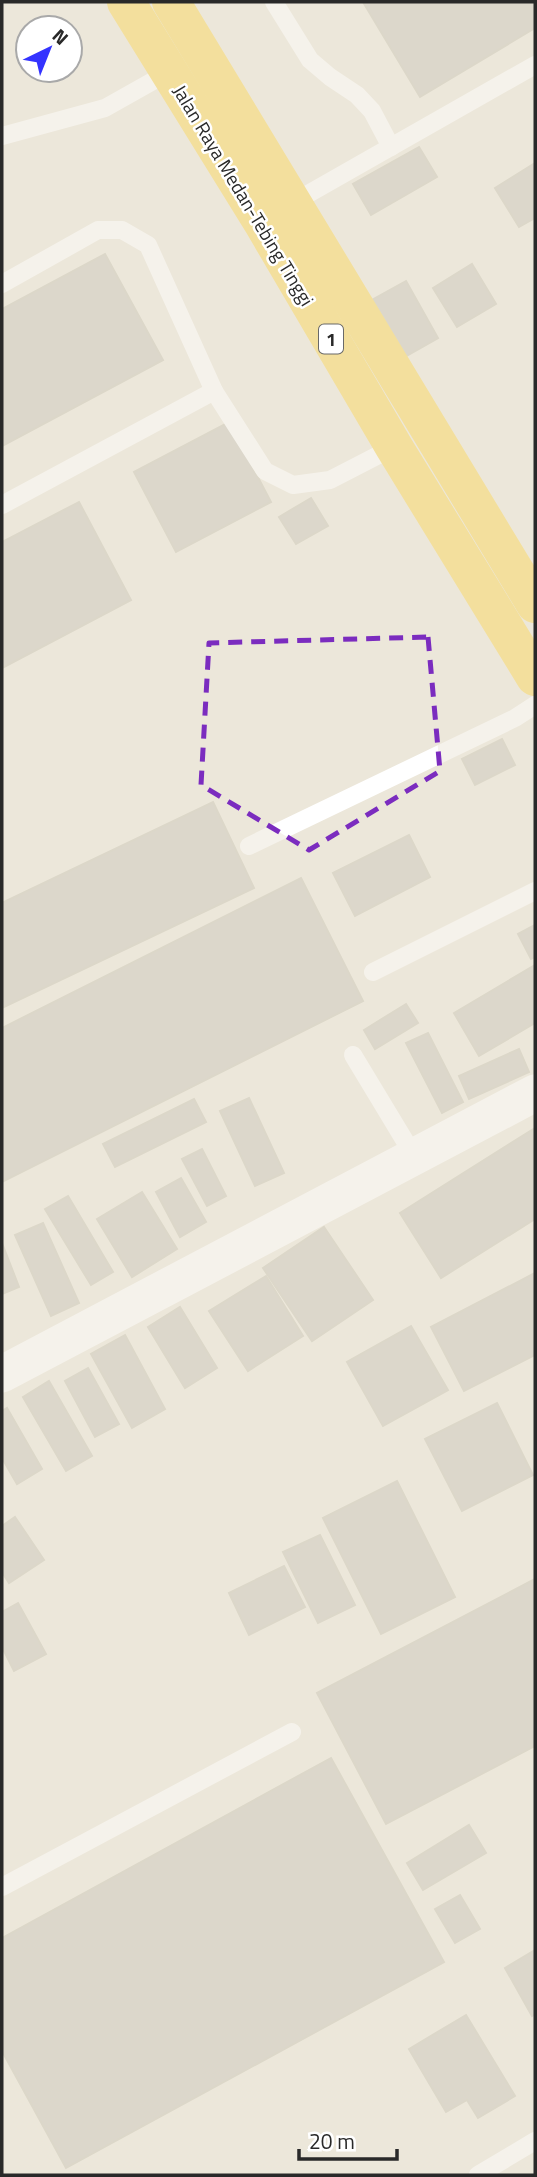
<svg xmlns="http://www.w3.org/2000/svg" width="537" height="2177" viewBox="0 0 537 2177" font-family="'Titillium Web',sans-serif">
	<rect width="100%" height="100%" fill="#ece7da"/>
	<!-- building -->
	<g fill="#c7c4b9" stroke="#c7c4b3" stroke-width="2">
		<path d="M363,2h172v26l-115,69z"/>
		<path d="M419,147l18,30 -66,38 -18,-31z"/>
		<path d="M535,163v55l-16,9 -24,-39z"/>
		<path d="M105,254l58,106 -161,86v-137z"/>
		<path d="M472,264l24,40 -39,23 -24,-39z"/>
		<path d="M406,281l32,57 -42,24 -33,-57z"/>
		<path d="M229,422l42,80 -95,50 -42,-80z"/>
		<path d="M311,498l17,28 -32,18 -17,-27z"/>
		<path d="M79,502l52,98 -129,68v-126z"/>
		<path d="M502,739l13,26 -40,20 -13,-26z"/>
		<path d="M213,802l41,86 -252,120v-105z"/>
		<path d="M409,835l21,42 -75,39 -22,-43z"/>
		<path d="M301,878l62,123 -361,181v-154z"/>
		<path d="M535,925v32l-4,2 -13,-25z"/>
		<path d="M535,965v58l-56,33 -25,-43z"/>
		<path d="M406,1004l12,19 -43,26 -11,-19z"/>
		<path d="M428,1033l35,69 -21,11 -36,-70z"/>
		<path d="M519,1049l10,23 -60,27 -10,-23z"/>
		<path d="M249,1098l35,75 -29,13 -35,-75z"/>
		<path d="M194,1099l12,23 -91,45 -12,-23z"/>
		<path d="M535,1128v91l-94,59 -41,-65z"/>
		<path d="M202,1149l24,47 -19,10 -25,-47z"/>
		<path d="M181,1178l25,44 -26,15 -24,-45z"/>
		<path d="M142,1192l35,57 -45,28 -35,-58z"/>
		<path d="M68,1196l45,76 -22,13 -46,-76z"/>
		<path d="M43,1223l36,80 -28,13 -36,-81z"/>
		<path d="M324,1227l49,73 -61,41 -49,-73z"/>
		<path d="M2,1243l17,44 -17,7z"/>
		<path d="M535,1273v82l-71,36 -33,-64z"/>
		<path d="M266,1276l37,60 -55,35 -39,-60z"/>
		<path d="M180,1307l37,61 -32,20 -37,-61z"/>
		<path d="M411,1326l37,64 -65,36 -36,-64z"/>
		<path d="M125,1335l40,74 -33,19 -41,-74z"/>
		<path d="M88,1368l31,56 -24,13 -30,-56z"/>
		<path d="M49,1381l43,75 -26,15 -43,-74z"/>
		<path d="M497,1403l36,72 -71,36 -37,-72z"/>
		<path d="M7,1408l35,61 -25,15 -15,-26v-47z"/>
		<path d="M397,1481l58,116 -74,37 -58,-116z"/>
		<path d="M15,1517l29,43 -35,23 -7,-11v-46z"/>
		<path d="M320,1535l35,70 -37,18 -35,-71z"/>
		<path d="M284,1566l21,41 -56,28 -20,-42z"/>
		<path d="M535,1579v167l-149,78 -69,-131z"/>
		<path d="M18,1603l28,51 -32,17 -12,-24v-35z"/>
		<path d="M331,1758l113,204 -378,206 -64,-117v-113z"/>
		<path d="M469,1825l17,28 -63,37 -16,-27z"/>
		<path d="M460,1895l20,34 -25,14 -20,-34z"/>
		<path d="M535,1950v64l-3,2 -27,-48z"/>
		<path d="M466,2015l49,81 -37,22 -11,-18 -21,12 -37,-63z"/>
	</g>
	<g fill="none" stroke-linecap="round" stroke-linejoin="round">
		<!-- service -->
		<g stroke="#fff" stroke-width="18">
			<path d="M274,2l36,58 20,17 27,18 15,16 19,36"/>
			<path d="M2,136l103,-28 64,-36"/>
			<path d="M294,202l241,-137"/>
			<path d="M2,284l96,-54h24l26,15 66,146 51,80 28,14 37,-5 64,-33"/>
			<path d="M2,505l212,-114"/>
			<path d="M249,846l266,-128 20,-13"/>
			<path d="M373,972l162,-81"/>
			<path d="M353,1055l61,101"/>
			<path d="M2,1887l290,-155"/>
			<path d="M478,2175l57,-34"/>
		</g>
		<!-- minor -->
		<path stroke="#fff" stroke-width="37" d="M2,1374l533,-281"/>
		<!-- trunk -->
		<g stroke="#fad653" stroke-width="38">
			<path d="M126,2l136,220 132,225 141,230"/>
			<path d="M171,2l364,602"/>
		</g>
	</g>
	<!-- marked area -->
	<path d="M0 0H537V2177H0ZM428,637l12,134 -131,79 -108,-65 8,-142z" fill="#ece7da" fill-opacity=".55" fill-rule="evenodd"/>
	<path fill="none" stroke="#7b2cbf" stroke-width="5" stroke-dasharray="14 9" stroke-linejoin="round" d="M428,637l12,134 -131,79 -108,-65 8,-142z"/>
	<g text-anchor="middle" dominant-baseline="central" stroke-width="5" stroke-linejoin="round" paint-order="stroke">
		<!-- shield labels -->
		<rect fill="#fff" stroke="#696969" stroke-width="2" x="319" y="324.5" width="24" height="29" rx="5"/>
		<g font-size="18" font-weight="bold" fill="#292929">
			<text x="331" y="339">1</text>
		</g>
		<!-- street labels -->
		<g font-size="19" fill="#292929" stroke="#fff">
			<text transform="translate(244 195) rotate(59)">Jalan Raya Medan-Tebing Tinggi</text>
		</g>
	</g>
	<!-- border -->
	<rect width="537" height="2177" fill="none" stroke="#292929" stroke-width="7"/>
	<!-- north arrow -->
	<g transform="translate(49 49) rotate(43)"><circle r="33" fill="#ffffff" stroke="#a9a9a9" stroke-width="2"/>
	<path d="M0-5L12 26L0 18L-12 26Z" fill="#3433ff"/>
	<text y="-10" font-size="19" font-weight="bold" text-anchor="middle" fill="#292929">N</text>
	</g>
	<!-- scale -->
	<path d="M299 2149v10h98v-10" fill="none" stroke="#292929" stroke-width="3.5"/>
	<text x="309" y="2149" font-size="21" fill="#292929" stroke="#ffffff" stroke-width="5" paint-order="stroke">20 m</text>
</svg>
